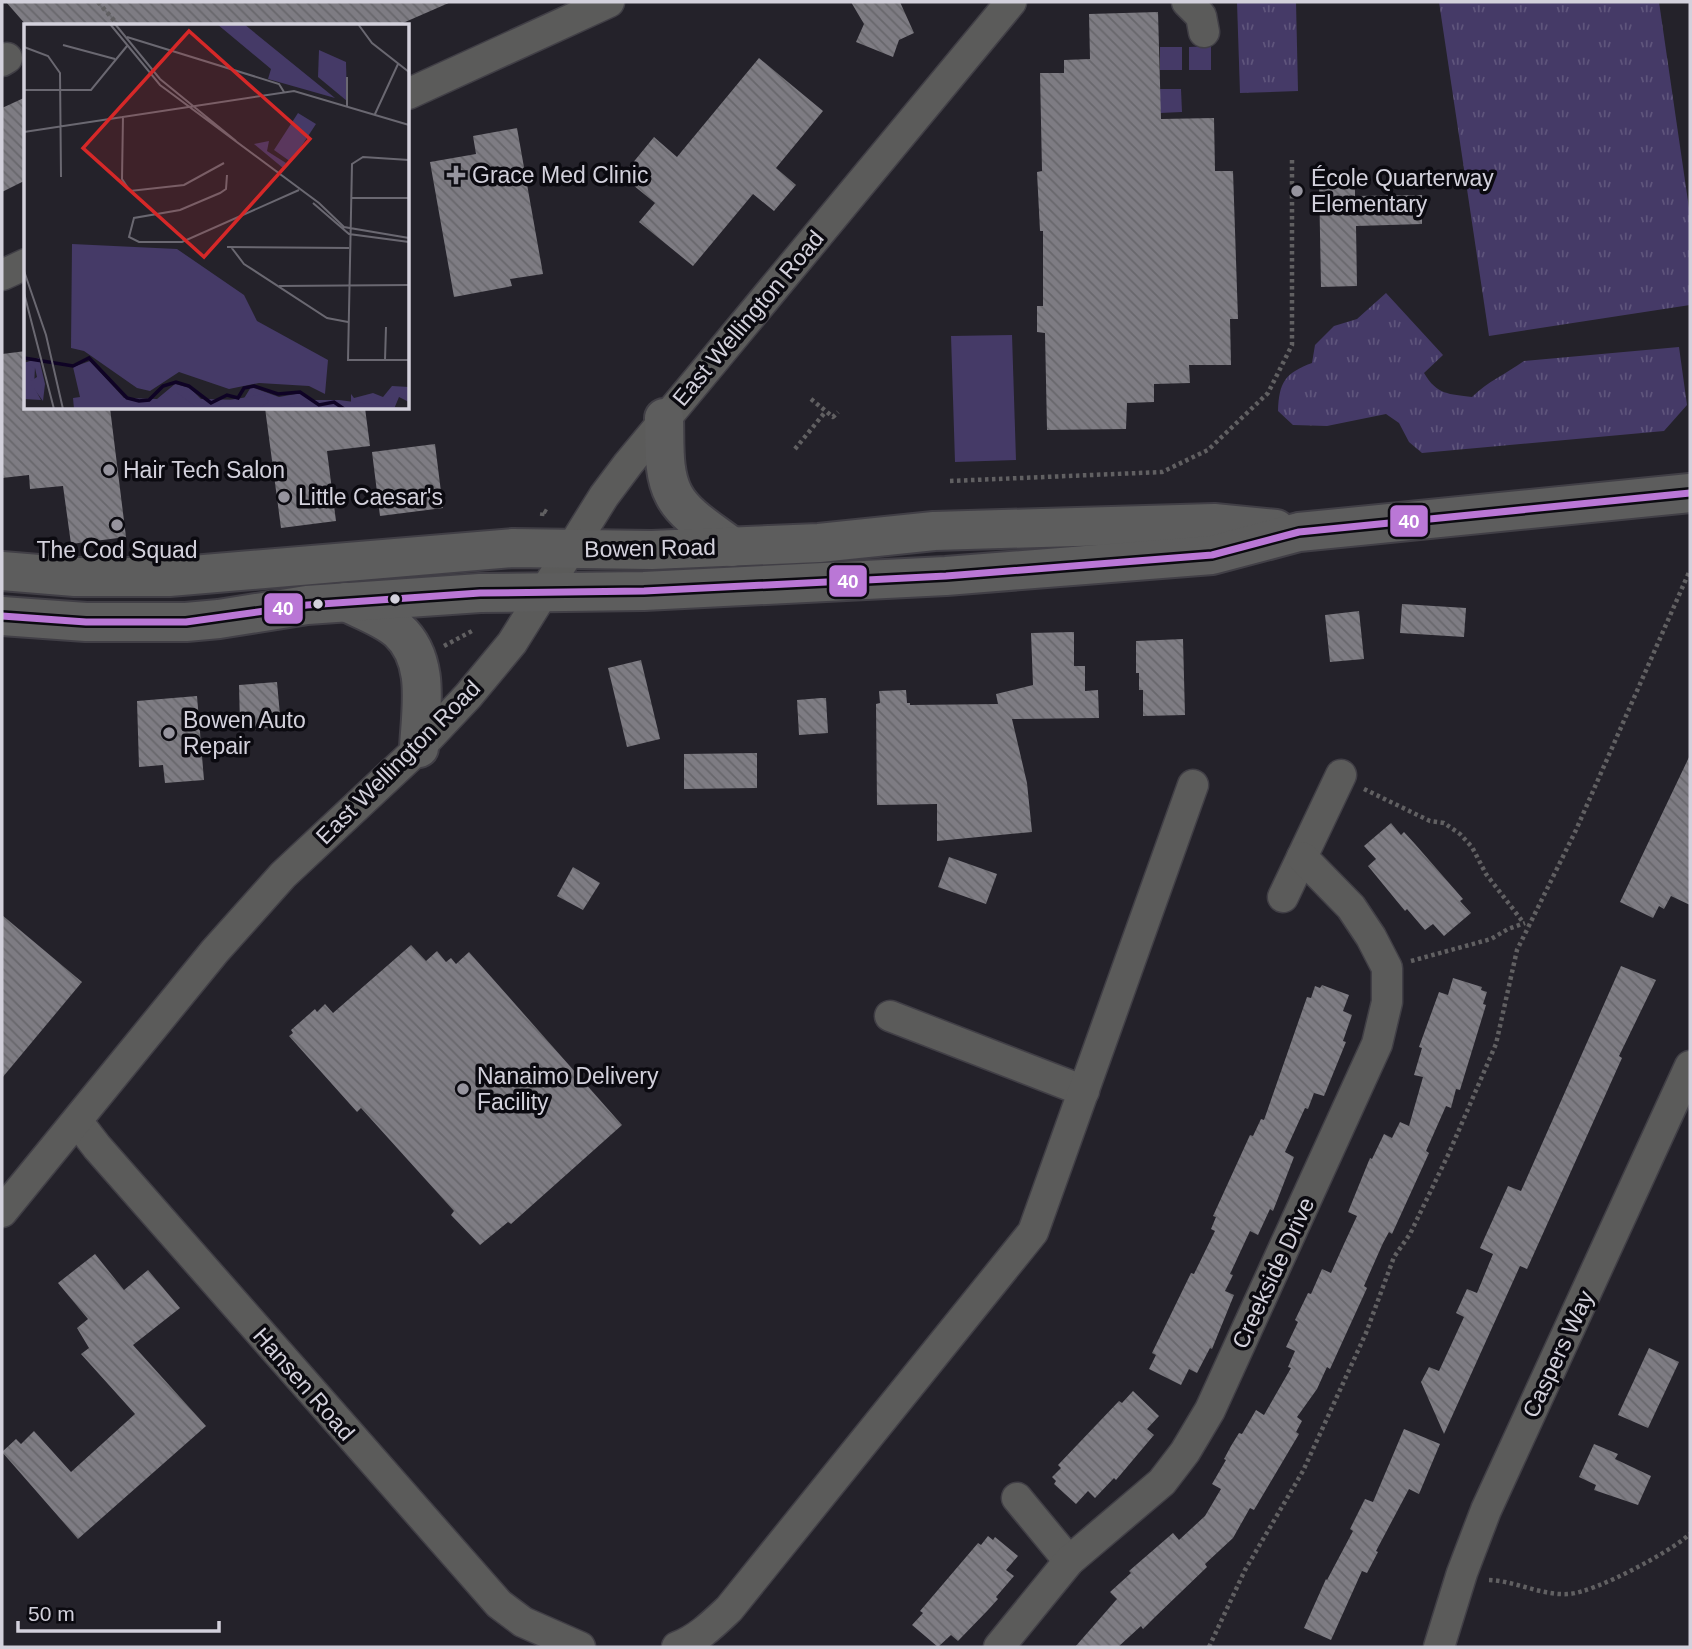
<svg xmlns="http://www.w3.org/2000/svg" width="1692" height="1649" viewBox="0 0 1692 1649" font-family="Arial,sans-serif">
	<defs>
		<pattern id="grass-tufts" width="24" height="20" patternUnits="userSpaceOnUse" patternTransform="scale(1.75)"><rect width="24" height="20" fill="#453a67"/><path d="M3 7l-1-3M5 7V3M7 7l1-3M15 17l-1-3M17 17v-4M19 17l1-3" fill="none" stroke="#5f557c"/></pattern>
		<pattern id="building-back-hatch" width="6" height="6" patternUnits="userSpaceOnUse" patternTransform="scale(1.75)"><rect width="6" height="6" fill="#7e7c83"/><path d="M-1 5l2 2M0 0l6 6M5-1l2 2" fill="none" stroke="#68676c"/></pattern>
	</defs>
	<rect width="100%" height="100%" fill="#24222a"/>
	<!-- grass -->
	<g fill="url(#grass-tufts)">
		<path d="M1237,2h59l2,89 -58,2z"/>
		<path d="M1439,2h220l31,213v90l-201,31z"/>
		<path d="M1386,293l57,62 -19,18c13,22 25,21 48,24 16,-16 34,-23 52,-36l155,-14 8,58 -23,26 -242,22 -13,-11 -10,-19 -13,-9 -59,12 -34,-1 -15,-14c1,-29 7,-38 34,-48l3,-18 19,-19 23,-7z"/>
	</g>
	<!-- pitch -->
	<g fill="#453a67">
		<path d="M1211,46v24h-22v-23z"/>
		<rect x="1160" y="47" width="22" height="23"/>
		<path d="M1160,89h21l1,23 -22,1z"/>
		<path d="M1012,335l4,125 -61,2 -4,-126z"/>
	</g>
	<!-- building -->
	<g fill="url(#building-back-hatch)">
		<path d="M6,2h445l-55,24h-369z"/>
		<path d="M851,2h49l14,31 -15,7 -6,17 -37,-15 8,-18z"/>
		<path d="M1158,12l3,107 53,-1 1,53h18l5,148h-8l1,46h-42l1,18 -36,1v18l-27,1 -1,26 -79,1 -2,-97 -8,-1v-26h6v-75h-3l-3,-59 5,-1 -2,-98h24v-13l26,-1 -1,-45z"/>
		<path d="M759,58l64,53 -47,57 20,17 -22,26 -21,-17 -60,72 -54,-44 16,-19 -33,-27 32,-39 23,20z"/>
		<path d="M26,97v83l-24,12v-84z"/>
		<path d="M517,128l26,146 -33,5 2,7 -58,11 -24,-135 46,-8 -3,-18z"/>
		<path d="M1355,179v17l67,-1v29l-66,2 1,60 -36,1 -2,-107z"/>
		<path d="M26,351v57h84l16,129 -55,7 -8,-58 -33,3 -1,-14 -27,3v-124z"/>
		<path d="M265,408h100l5,38 -43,5 9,70 -55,7z"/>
		<path d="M435,444l8,64 -63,8 -8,-64z"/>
		<path d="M1402,604l64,4 -2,29 -64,-4z"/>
		<path d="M1359,611l5,48 -34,3 -5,-47z"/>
		<path d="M1074,632v34h11v25l13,-1 1,28 -87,1 15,64 5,49 -95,9v-37l-60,1 -1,-101 4,-1 -1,-12 27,-1 1,13h3v2l88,-1 -2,-10 37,-9 -2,-52z"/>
		<path d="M1183,639l2,76 -42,1v-26h-4v-17h-3v-32z"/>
		<path d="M641,660l19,79 -33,8 -19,-79z"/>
		<path d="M277,682l4,44 -33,5v-7l-8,1 -1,-40z"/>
		<path d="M197,696l7,84 -39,3 -2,-18 -24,2 -2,-66z"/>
		<path d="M821,698h5l2,35 -29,2 -2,-35z"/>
		<path d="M757,753v35l-73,1v-35z"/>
		<path d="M1690,755v150l-19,-9 -7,13 -5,-3 -6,12 -33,-16z"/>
		<path d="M1391,823l10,12 3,-3 11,12 48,55 -3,2 11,12 -27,23 -11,-12 -8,6 -18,-21 -2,2 -37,-45 8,-7 -12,-13z"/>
		<path d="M949,857l48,17 -11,30 -48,-17z"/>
		<path d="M573,867l27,16 -17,27 -26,-14z"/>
		<path d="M2,915l80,67 -80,96z"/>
		<path d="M411,945l15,16 11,-10 9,11 5,-4 5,6 13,-12 153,173 -111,99 -3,-2 -28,23 -29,-30 3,-4 -93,-103 -4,4 -68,-76 4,-3 -2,-3 24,-21 2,3 8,-8 8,9z"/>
		<path d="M1621,966l35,14 -37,76 3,2 -95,211 -7,-3 -76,168 -23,-52 8,-15 10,4 25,-54 -8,-4 11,-24 10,4 16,-39 -13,-6 28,-62 13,5z"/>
		<path d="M1453,978l29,9 -1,3 6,2 -4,12 3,1 -26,85 -4,-1 -5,19 -5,-2 -20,45 3,2 -37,81 -3,-2 -6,11 -19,43 3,2 -37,81 -3,-2 -10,22 -20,28 5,4 -6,11 3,2 -45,76 -4,-2 -17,30 -28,26 2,3 -52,50 -12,12 -2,-3 -23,21h-43l42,-48 -7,-7 21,-19 -2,-2 44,-38 6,7 26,-24 16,-27 -9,-5 14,-24 -2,-1 7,-13 8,-13 3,1 14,-24 8,5 27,-47 -3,-1 7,-16 -9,-4 12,-25 -3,-2 13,-27 3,1 11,-25 9,4 13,-29 13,-28 -9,-4 22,-54 2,1 12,-25 8,4 8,-16 9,4 14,-49 -9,-2 8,-27 -3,-1 20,-55 9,3z"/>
		<path d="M1322,985l27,10 -6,16 9,4 -9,26 3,1 -22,54 -10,-3 -6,16 -3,-1 -20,44 9,5 -21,54 -3,-2 -12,26 -8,-4 -20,43 3,1 -8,16 9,4 -22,54 -2,-1 -13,25 -8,-4 -8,16 -32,-16 7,-14 -4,-2 39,-80 3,1 21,-43 -4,-2 5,-12 -3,-1 37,-81 3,1 8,-17 3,1 43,-123 4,1 4,-12 5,2z"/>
		<path d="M95,1254l29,36 24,-20 32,38 -47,37 73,81 -128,113 -76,-87 14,-13 5,5 13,-13 37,41 64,-58 -54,-60 8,-6 -12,-20 11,-9 -30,-36z"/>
		<path d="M1649,1348l30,14 -31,66 -30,-13z"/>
		<path d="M1133,1391l26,25 -12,13 7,6 -38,45 -2,-2 -19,20 -7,-7 -12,13 -22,-20 2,-3 -4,-4 9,-9 -3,-3 61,-64 3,2z"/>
		<path d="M1404,1429l36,15 -21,50 -10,-5 -33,62 2,1 -11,21 -5,-2 -31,69 -27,-12 22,-49 1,1 26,-49 -3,-2 15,-30 8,3z"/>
		<path d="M1594,1444l24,10 -3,5 36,17 -13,29 -44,-15 2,-5 -17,-8z"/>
		<path d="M988,1536l5,4 2,-3 23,19 -12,14 8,6 -18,21 2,2 -10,11 -30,31 -7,-6 -13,12 -26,-22 11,-12 -3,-2 58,-68 3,2z"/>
	</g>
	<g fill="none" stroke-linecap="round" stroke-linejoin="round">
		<defs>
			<g id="minor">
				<path d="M1187,2l14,14 3,16"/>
				<path d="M2,61l5,-3"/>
				<path d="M408,94l201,-92"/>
				<path d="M2,275l24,-11"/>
				<path d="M1283,897l58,-122"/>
				<path d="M890,1016l194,75"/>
				<path d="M77,1121l20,26 402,457 24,18 57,25"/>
				<path d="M2,1212l213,-261 68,-76 136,-127 49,-52 44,-53 92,-147 24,-32 383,-462"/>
				<path d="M1017,1498l52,63"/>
				<path d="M677,1647c21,-8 36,-23 52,-38l304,-377 160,-447"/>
				<path d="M999,1647l70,-86 93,-79 23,-30 25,-42 167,-366 10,-42v-34l-16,-31 -20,-30 -49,-50"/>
				<path d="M1439,1647l23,-74 24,-63 204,-444"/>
			</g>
			<g id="major">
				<path d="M664,418c1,24 -2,55 10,77 11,21 39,37 58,52"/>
				<path d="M2,571l73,6h94l344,-29 139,2 167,-7 115,-12 280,-8 62,6"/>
				<path d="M346,602c16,8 38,16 52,28 33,30 23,78 21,118"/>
				<path d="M2,616l84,6h100l33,-3 88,-14 173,-12 164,-2 302,-15 266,-21 87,-23 391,-39"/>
			</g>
		</defs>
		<!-- minor casing -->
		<use href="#minor" stroke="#413f46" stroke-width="33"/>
		<!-- major casing -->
		<use href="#major" stroke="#413f46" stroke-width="42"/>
		<!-- path -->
		<g stroke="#616062" stroke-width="4.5" stroke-dasharray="3.5 3.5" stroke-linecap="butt">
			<path d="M98,2l21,24"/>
			<path d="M811,399l22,18 5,-5"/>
			<path d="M795,449l31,-38"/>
			<path d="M950,481l212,-9 46,-22 60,-57 24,-48v-187"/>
			<path d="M542,516l1,-6 5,3"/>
			<path d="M444,646l28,-15"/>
			<path d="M1364,789l66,32 14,2 16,11 12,13 14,27 37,48"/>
			<path d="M1411,961l80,-22 17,-10 17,-6"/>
			<path d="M1489,1580c27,1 53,16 80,14 27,-2 101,-42 121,-60"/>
			<path d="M1209,1647l36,-77 58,-99 63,-138 28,-76 16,-23 39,-81 47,-109 21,-94 59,-120 114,-260"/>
		</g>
		<!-- minor -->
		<use href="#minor" stroke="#5b5b5a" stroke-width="30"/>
		<!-- major -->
		<use href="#major" stroke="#5d5d5d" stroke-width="38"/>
		<defs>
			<path id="bus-1" d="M2,616l84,6h100l121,-17 173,-12 164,-2 302,-15 266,-21 87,-23 391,-39"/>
		</defs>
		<!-- bus-1 casing -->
		<use href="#bus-1" stroke="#0b0a10" stroke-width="12"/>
		<!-- bus-1 -->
		<use href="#bus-1" stroke="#ba77d6" stroke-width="7"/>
	</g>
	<!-- markers -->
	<g fill="#96949e" stroke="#0b0a10" stroke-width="2.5">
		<path d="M452.5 164.5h7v7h7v7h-7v7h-7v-7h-7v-7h7z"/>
		<circle cx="1297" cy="191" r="7"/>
		<circle cx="109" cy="470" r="7"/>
		<circle cx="284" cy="497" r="7"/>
		<circle cx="117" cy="525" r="7"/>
		<circle cx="169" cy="733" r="7"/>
		<circle cx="463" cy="1089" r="7"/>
	</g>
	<g fill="#d3d1dc" stroke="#0b0a10" stroke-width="2.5">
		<circle cx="395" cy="599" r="6"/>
		<circle cx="318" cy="604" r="6"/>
	</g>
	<g text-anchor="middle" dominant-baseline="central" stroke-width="7" stroke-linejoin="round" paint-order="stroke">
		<!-- poi labels -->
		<g font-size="23" fill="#d3d1dc" stroke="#0b0a10" text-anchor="start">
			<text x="472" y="175">Grace Med Clinic</text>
			<text x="1311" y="178">École Quarterway<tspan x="1311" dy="26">Elementary</tspan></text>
			<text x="123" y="470">Hair Tech Salon</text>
			<text x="298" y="497">Little Caesar's</text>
			<text x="117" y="550" text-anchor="middle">The Cod Squad</text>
			<text x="183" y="720">Bowen Auto<tspan x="183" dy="26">Repair</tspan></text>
			<text x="477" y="1076">Nanaimo Delivery<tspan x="477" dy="26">Facility</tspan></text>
		</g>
		<!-- street labels -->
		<g font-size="23" fill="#d3d1dc" stroke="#0b0a10">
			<text transform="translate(748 318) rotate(-50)">East Wellington Road</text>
			<text transform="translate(650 548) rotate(-1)">Bowen Road</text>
			<text transform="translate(398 762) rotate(-45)">East Wellington Road</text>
			<text transform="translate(1273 1273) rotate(-65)">Creekside Drive</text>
			<text transform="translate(1558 1354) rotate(-65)">Caspers Way</text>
			<text transform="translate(304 1384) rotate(49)">Hansen Road</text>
		</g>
	</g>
	<!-- overview -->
	<g transform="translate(24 24)">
		<rect width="385" height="385" fill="#24222a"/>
		<path d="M193,0h27l91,74 -67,-19 3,-10zM274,89l18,11 -25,38 -17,-12zM245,117l-2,10 19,12 -3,5 -29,-24zM48,220l105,5 67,46 13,26 71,39 -3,34 -16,-8 -50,-3 -30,6 -50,-17 -29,19 -13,-3 -53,-37 -13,-3zM66,337l34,37 33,1 18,-15 15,4 11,11 42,1 8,-13 28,10 22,-4 12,7 30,1v8h-269l-1,-11 7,-1 -7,-30zM4,338l7,5 -1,20 7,13 -17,-1v-36zM368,362l17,1v15l-10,-5 -5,12h-43v-15l3,4 19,-5 10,4z" fill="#453a67"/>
		<path d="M15,334l6,26 -2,17 -14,-19 8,-5 -2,-9 -11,-5z" fill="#453a67"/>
		<path d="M145,368h7l23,17h-55zM240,370l5,8 -12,7h-40l7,-8zM284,376h31l70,9h-141z" fill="#453a67"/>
		<path d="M295,26l27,12 1,39 -29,-24z" fill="#453a67"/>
		<path fill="none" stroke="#0f0325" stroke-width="3.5" d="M0,334l49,8 16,-8 38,40 12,3 10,-1 14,-14 13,-4 13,4 22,17 16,-8 11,3 6,-10 10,-2 24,8 22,-2 19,13 15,-3 10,7"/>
		<path fill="none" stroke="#6a6871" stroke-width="2" d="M86,0l50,61 159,118 25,24 65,11M91,0l45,55 76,62M334,0l14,19 37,29M103,13l152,47 5,8M39,21l52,14M0,23l24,9 12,17 1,104M0,66h67l36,-44M323,82v-29M351,90l23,-50M99,92l-1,63 8,12 54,-6 40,-22M0,108l270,-41 115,34M385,136l-46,-3 -11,7 -4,196h61M203,151l-1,14 -6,4 -40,17 -46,8 -5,19 10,5h43l117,-52M327,174h58M289,179l36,31 60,8M203,223l122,1M207,223l13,17 83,54 21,4M0,247l22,64 17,74M255,262l130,-1M0,269l30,116M361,336l1,-33"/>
		<path fill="#d62828" fill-opacity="0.15" stroke="#d62828" stroke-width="3.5" d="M165,7l121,108 -106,118 -121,-109z"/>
		<rect width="385" height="385" fill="none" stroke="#d3d1dc" stroke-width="3.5"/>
	</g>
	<g stroke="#0b0a10" stroke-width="2.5">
		<rect x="1389" y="504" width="40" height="34" rx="7" fill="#ba77d6"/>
		<rect x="828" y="564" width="40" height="34" rx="7" fill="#ba77d6"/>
		<rect x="263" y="592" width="41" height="33" rx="7" fill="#ba77d6"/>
	</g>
	<g font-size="19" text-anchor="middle" font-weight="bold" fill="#fff">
		<text x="1409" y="528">40</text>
		<text x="848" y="588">40</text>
		<text x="283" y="615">40</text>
	</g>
	<!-- border -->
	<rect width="1692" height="1649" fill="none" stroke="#d3d1dc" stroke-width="7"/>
	<!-- scale -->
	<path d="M18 1621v10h201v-10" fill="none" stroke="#d3d1dc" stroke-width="3.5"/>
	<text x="28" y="1621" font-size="21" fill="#d3d1dc" stroke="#0b0a10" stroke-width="5" paint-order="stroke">50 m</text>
</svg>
